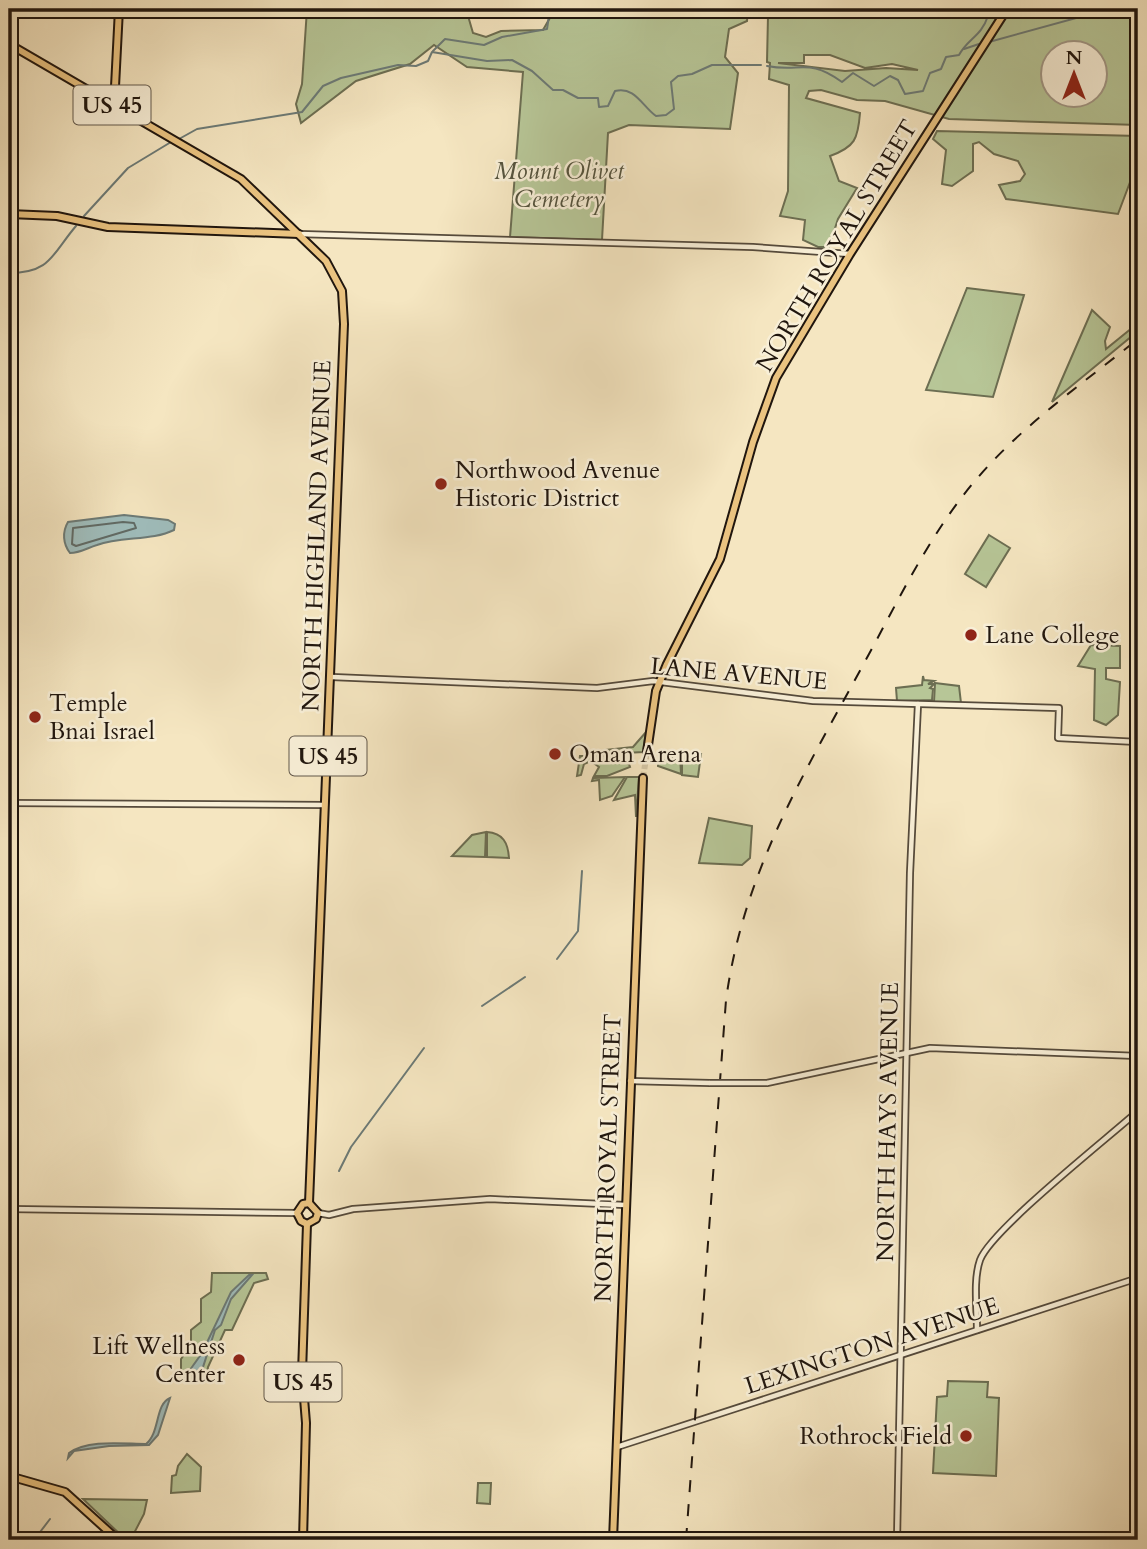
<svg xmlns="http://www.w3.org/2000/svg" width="1147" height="1549" viewBox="0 0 1147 1549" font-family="Cardo,serif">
	<rect width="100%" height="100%" fill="#f5e6c1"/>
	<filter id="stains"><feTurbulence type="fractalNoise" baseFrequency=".00286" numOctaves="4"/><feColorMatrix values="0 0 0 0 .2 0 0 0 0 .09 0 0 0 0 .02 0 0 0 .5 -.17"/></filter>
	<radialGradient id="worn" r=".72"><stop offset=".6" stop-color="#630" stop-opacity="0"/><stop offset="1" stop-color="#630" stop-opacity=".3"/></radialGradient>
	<!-- green -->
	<g fill="#b7c697" stroke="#6c6e52" stroke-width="2" fill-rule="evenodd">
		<path d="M307,9h159l7,24 13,4 15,-6 42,-1 12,-21h193l-1,12 -18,8 -4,28 13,16 -8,56 -101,-4 -21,8 -6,107 -92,-3 13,-165 -56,-5 -33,-22 -24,19 -54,17 -55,42 -5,-19 6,-20z"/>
		<path d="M803,9h332l3,1v115l-189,-6 -64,-18 -28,-1 -36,-10 -12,1 -3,7 54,15c-2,26 -5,34 -30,43l9,25 18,7 -19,31 -9,28h-11l-15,-7 2,-20 -25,-4 8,-25 1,-106 -20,-6 1,-16 -3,-1 1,-46 35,2zM1052,52h42v42h-42zM804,55h26l35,13 27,-4 26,6 -32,-2 -41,3 -67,-8h26z"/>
		<path d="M937,131l201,5v25l-20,53 -112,-15 -7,-14 21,-4 5,-7 -7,-13 -24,-7 -15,-12 -6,2v27l-21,15 -10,-2 4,-34 -13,-11z"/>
		<path d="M967,288l57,7 -31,102 -67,-7z"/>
		<path d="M1092,310l18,17 -5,14 1,8 32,-26v8l-86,71z"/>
		<path d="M989,535l21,13 -24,39 -21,-13z"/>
		<path d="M1091,645l29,1v22h-14v11l14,3 -2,33 -12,10 -12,-5 1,-51 -17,-3z"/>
		<path d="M923,676l1,4 10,1 -6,3h6l-4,4 3,1 -1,11 -35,1 -1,-13 26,-3z"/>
		<path d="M935,683l24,3 2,17 -27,-1z"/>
		<path d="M646,732l-3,20 -37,2v-4l27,-3z"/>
		<path d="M680,754l1,20 -23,-8v-3z"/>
		<path d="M682,754h19l-3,23 -16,-2z"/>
		<path d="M580,756h27l22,8 1,3 -23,9h-13l5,-9 -8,-6 -7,3 -3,11 -4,1z"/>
		<path d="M625,777l-13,19 -12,4 -1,-20 -7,1 1,-3z"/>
		<path d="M627,777h12l-3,40 -1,-22 -21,5z"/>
		<path d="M709,818l43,8 -2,32 -8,7 -43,-2z"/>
		<path d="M486,832l-1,25 -33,-1 20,-21z"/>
		<path d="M487,832c16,1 21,11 22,26l-22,-1z"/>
		<path d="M212,1273h54l2,6 -14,4 -22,47h-7l-17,37 -2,13 -25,2v-23l10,-14v-15l10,-8v-23l10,-7z"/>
		<path d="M948,1381l40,1 -1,15 12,1 -3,78 -63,-3 4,-76 10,-1z"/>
		<path d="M187,1454l14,13 -1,24 -29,2 1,-17 4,-1 2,-9z"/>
		<path d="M478,1483h13l-1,21 -13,-1z"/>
		<path d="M83,1499l64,1 -3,14 -13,25 -7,-1z"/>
	</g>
	<!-- water -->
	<g fill="#9fbdbc" stroke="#6c7a76" stroke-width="2">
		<path d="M124,515l44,5 7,4 -1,6c-22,11 -53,6 -77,15 -10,3 -17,8 -27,8 -7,-9 -8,-21 -2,-31z"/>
		<path d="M249,1275h3l-21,24 -10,26 -6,5 -12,37 -21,14 20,-28 29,-61z"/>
		<path d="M170,1398l-12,37 -9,10 -40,1 -35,5 -6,7 1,-5c19,-14 55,-9 77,-9 14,-11 9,-40 24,-46z"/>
	</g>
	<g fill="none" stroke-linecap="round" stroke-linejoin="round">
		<!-- shore -->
		<path stroke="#606a65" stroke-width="2" d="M123,522l11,1 2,5 -60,18 -4,-2 1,-16z"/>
		<!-- stream -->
		<g stroke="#6c7a76" stroke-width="2">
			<path d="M989,42l120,-33"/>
			<path d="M964,49l15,-5"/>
			<path d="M433,51l12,-12 39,6 18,-8 45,-8 3,-20"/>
			<path d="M767,66c34,7 40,-9 75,16l11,-9 21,13 16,-10 8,4 7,14 18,-3 7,-18 11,-4 5,-12 13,-2c9,-17 22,-18 29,-39"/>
			<path d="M179,139l18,-10 105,-17 21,-26 18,-8 57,-13 18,1 12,-5 4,-9 55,9 25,-1 20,11 21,19h10l15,8h20l1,9 9,-1 7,-15c20,-5 27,15 41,25l10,-1 8,-6 -3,-27 7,-6 14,-2 20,-9h49"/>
			<path d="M84,216l44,-48 43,-26"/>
			<path d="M9,273c42,0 43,-19 67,-47"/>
			<path d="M557,959l21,-28 4,-60"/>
			<path d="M482,1006l43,-29"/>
			<path d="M339,1171l12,-24 73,-99"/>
			<path d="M34,1540l16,-21"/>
		</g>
		<!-- major-tunnel -->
		<path stroke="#d5c7a6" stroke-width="6" stroke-dasharray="6 3" stroke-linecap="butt" d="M643,778l4,-26"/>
		<defs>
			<g id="minor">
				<path d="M299,234l454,13 97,7"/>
				<path d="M332,677l265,11 56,-7 160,20 246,7 -1,30 80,4"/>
				<path d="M9,803l316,2"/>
				<path d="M630,1081l80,2"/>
				<path d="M767,1083l163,-35 208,8"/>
				<path d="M9,1209l288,4"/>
				<path d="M318,1213l11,2 24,-6 137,-10 135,6"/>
				<path d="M977,1330c0,-22 -4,-50 3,-70 11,-30 128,-122 158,-149"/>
				<path d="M617,1447l521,-169"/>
				<path d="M897,1540l13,-667 8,-169"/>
			</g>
			<g id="major">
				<path d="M9,44l232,135 85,82 16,30 2,33 -35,879"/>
				<path d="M114,106l5,-97"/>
				<path d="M9,214l48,2 51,11 191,7"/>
				<path d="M647,752l9,-61 11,-27 53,-105 33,-117 23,-64 74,-124 157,-245"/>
				<path d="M307,1224l-6,-3 -4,-8 6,-9 6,-1"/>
				<path d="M307,1224l9,-5 2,-6 -9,-10"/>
				<path d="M9,1476l56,16 53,48"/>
				<path d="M303,1540l3,-117 -4,-50 5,-149"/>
				<path d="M613,1540l30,-762"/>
			</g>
		</defs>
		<!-- minor casing -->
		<use href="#minor" stroke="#554a3b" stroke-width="8"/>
		<!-- major casing -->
		<use href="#major" stroke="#20160e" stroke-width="10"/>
		<!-- minor -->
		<use href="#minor" stroke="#f8efd7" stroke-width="4.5"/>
		<!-- major -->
		<use href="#major" stroke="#eac380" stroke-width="6"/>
		<!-- rail -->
		<path stroke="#20160e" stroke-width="2" stroke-dasharray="12 12" stroke-linecap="butt" d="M686,1540l40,-540c18,-132 81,-231 143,-346 32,-59 62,-121 105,-172 47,-56 108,-98 164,-143"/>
		<defs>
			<path id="minor-bridge" d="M710,1083h57"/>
		</defs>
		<!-- minor-bridge casing -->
		<use href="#minor-bridge" stroke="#554a3b" stroke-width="8" stroke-linecap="butt"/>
		<!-- minor-bridge -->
		<use href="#minor-bridge" stroke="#f8efd7" stroke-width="4.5"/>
	</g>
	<!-- markers -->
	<g fill="#8f2418" stroke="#f8efd7" stroke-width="2.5">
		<circle cx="441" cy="484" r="7"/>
		<circle cx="971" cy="635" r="7"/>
		<circle cx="35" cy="717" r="7"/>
		<circle cx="555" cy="754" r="7"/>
		<circle cx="239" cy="1360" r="7"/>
		<circle cx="966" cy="1436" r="7"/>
	</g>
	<g text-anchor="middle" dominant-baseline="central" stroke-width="5" stroke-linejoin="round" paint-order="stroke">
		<!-- shield labels -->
		<g fill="#f8efd7" stroke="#61574a" stroke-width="2">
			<rect x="73.5" y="85.5" width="77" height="39" rx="5"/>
			<rect x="289.5" y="736.5" width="77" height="39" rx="5"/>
			<rect x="264.5" y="1362.5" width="77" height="39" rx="5"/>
		</g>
		<g font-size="23" font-weight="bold" fill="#20160e">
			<text x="112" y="105">US 45</text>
			<text x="328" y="756">US 45</text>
			<text x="303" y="1382">US 45</text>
		</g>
		<!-- park labels -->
		<g font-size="24" font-style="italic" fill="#55543e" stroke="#f8efd7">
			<text x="559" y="171">Mount Olivet<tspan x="559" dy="28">Cemetery</tspan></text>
		</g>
		<!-- street labels -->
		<g font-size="24" fill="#20160e" stroke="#f8efd7">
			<text transform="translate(837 246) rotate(-59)">NORTH ROYAL STREET</text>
			<text transform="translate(317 536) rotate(-88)">NORTH HIGHLAND AVENUE</text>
			<text transform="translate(739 674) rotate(5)">LANE AVENUE</text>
			<text transform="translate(888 1122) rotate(-89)">NORTH HAYS AVENUE</text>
			<text transform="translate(608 1158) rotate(-88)">NORTH ROYAL STREET</text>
			<text transform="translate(872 1346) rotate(-18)">LEXINGTON AVENUE</text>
		</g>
		<!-- poi labels -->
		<g font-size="24" fill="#20160e" stroke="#f8efd7" text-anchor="start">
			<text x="455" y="470">Northwood Avenue<tspan x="455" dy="28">Historic District</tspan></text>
			<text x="985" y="635">Lane College</text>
			<text x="49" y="703">Temple<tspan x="49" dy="28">Bnai Israel</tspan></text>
			<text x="569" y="754">Oman Arena</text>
			<text x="225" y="1346" text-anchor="end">Lift Wellness<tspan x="225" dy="28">Center</tspan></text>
			<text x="952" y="1436" text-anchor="end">Rothrock Field</text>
		</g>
	</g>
	<!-- margin -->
	<rect width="1147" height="1549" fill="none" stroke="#f5e6c1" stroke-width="35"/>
	<rect x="10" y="10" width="1126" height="1528" fill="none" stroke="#20160e" stroke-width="3.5"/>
	<rect x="18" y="18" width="1112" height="1514" fill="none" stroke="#20160e" stroke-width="2"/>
	<!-- north arrow -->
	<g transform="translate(1074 74)"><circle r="33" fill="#f8efd7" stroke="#a29887" stroke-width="2"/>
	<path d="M0-5L12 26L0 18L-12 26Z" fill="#8f2418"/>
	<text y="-10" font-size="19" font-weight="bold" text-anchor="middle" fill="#20160e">N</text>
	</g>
	<rect width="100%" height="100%" filter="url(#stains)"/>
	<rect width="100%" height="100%" fill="url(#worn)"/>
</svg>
